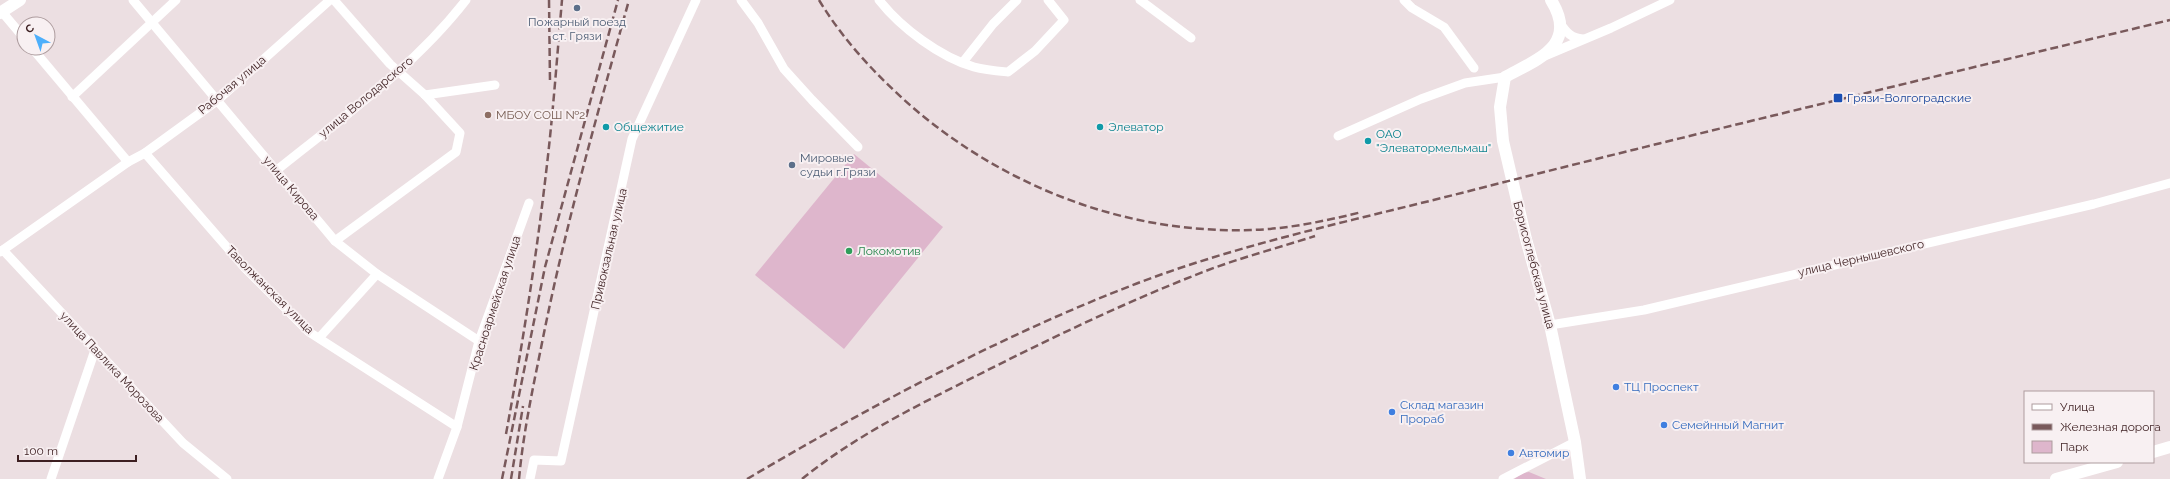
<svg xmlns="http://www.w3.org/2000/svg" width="2170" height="479" viewBox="0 0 2170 479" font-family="Raleway,sans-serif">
	<rect width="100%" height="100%" fill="#ecdfe2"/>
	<!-- green -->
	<g fill="#deb6cc">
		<path d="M854,154l89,73 -99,122 -89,-74z"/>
		<path d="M1529,472l17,7h-32l9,-6z"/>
	</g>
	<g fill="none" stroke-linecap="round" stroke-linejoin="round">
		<!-- street -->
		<g stroke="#fff" stroke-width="9">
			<path d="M133,0l202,241 42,33 102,67"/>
			<path d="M334,0l56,64 35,31 35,38 -4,19 -121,89"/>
			<path d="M741,0l17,23 26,46 28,31 46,47"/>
			<path d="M879,0c22,28 61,57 95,67 11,3 23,4 34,5l27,-21 29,-31 -16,-20"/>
			<path d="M1140,0l51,38"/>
			<path d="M1404,0l8,8 32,19 30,41"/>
			<path d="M2,12l22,26"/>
			<path d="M1560,23c7,10 11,15 23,16"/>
			<path d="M32,48l96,114"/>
			<path d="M1547,55l64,-27 59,-28"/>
			<path d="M963,62l30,-38 24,-24"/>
			<path d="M425,95l70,-10"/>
			<path d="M72,97l104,-97"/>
			<path d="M1338,136l83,-37 44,-16 40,-6"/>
			<path d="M145,153l100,115 64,64 148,95"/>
			<path d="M277,170c66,-53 137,-103 189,-170"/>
			<path d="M3,250l180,193 44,36"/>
			<path d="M0,252l128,-90 17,-9 73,-53 112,-100"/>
			<path d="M1550,325l94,-15 450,-106 76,-21"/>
			<path d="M319,338l58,-64"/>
			<path d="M51,479l44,-129"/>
			<path d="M438,479l19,-52 22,-86 50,-138"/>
			<path d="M530,479l4,-19 27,1 71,-322 64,-139"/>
			<path d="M1503,479l72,-37"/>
		</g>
		<!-- secondary -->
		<g stroke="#fff" stroke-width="12">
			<path d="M1551,0c28,45 -13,59 -46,77l-5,30 3,34 23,98 24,86 25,117 5,37"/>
			<path d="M0,13l20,-13"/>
			<path d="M2153,452l17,-5"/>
			<path d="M2056,479l61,-17"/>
		</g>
		<!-- rail -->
		<g stroke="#79595b" stroke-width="2.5" stroke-dasharray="8 4" stroke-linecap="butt">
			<path d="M549,0l1,82"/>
			<path d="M819,0c24,40 57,75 92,106 94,81 215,128 340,124 37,-1 74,-9 111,-18"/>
			<path d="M506,434c16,-87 30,-174 40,-261 7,-58 11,-116 16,-173"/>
			<path d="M502,479l43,-212 73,-267"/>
			<path d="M511,479l12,-73"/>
			<path d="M519,479c4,-44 13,-87 22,-131 23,-118 56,-232 88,-348"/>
			<path d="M747,479c126,-74 255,-144 391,-196 108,-41 223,-64 335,-93 232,-59 465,-114 697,-170"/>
			<path d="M802,479c53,-43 116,-74 176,-104 73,-37 148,-73 225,-103 36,-14 75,-24 112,-36"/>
		</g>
	</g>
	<!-- markers -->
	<g fill="#5c6f8a" stroke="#f8f0f2" stroke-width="1.5">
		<circle cx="577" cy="8" r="4"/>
		<circle cx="792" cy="165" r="4"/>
	</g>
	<rect fill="#1a4fb4" stroke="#f8f0f2" stroke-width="1.5" x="1833" y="93" width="10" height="10" rx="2"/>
	<circle fill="#8d6e63" stroke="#f8f0f2" stroke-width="1.5" cx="488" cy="115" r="4"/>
	<g fill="#0f9aa8" stroke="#f8f0f2" stroke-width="1.5">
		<circle cx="606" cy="127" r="4"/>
		<circle cx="1100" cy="127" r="4"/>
		<circle cx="1368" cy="141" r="4"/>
	</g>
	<circle fill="#2e9e5b" stroke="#f8f0f2" stroke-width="1.5" cx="849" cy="251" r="4"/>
	<g fill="#3f7fe0" stroke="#f8f0f2" stroke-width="1.5">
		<circle cx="1616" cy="387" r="4"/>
		<circle cx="1392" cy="412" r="4"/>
		<circle cx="1664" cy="425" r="4"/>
		<circle cx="1511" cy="453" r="4"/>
	</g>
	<g text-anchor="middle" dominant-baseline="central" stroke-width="4" stroke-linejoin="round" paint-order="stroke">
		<!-- service labels -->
		<g font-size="12" fill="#4e5e75" stroke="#f8f0f2">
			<text x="577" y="22">Пожарный поезд<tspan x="577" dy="14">ст. Грязи</tspan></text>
			<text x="800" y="158" text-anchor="start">Мировые<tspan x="800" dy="14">судьи г.Грязи</tspan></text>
		</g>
		<!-- street labels -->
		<g font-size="12" fill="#3d1f21" stroke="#f8f0f2">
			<text transform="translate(232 85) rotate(-40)">Рабочая улица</text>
			<text transform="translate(366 97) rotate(-40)">улица Володарского</text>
			<text transform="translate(291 188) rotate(50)">улица Кирова</text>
			<text transform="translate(609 249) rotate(-77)">Привокзальная улица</text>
			<text transform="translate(1861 258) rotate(-13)">улица Чернышевского</text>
			<text transform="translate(1534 265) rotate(75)">Борисоглебская улица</text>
			<text transform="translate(270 290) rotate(45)">Таволжанская улица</text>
			<text transform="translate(495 303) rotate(-72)">Красноармейская улица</text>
			<text transform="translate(112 367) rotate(47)">улица Павлика Морозова</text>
		</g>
		<!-- transit labels -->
		<g font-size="12" fill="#164399" stroke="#f8f0f2" text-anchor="start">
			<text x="1847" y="98">Грязи-Волгоградские</text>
		</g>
		<!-- education labels -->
		<g font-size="12" fill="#785e54" stroke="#f8f0f2" text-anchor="start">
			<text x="496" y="115">МБОУ СОШ №2</text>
		</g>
		<!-- culture labels -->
		<g font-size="12" fill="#0d838f" stroke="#f8f0f2" text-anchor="start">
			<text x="614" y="127">Общежитие</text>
			<text x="1108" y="127">Элеватор</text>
			<text x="1376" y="134">ОАО<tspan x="1376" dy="14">"Элеватормельмаш"</tspan></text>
		</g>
		<!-- leisure labels -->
		<g font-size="12" fill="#27864d" stroke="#f8f0f2" text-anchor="start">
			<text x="857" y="251">Локомотив</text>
		</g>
		<!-- shop labels -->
		<g font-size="12" fill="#366cbe" stroke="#f8f0f2" text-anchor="start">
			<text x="1624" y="387">ТЦ Проспект</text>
			<text x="1400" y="405">Склад магазин<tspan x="1400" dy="14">Прораб</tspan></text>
			<text x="1672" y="425">Семейнный Магнит</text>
			<text x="1519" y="453">Автомир</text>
		</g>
	</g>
	<!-- legend -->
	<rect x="2024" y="391" width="130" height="72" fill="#f8f0f2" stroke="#ad9c9e"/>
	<rect x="2032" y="404" width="20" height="6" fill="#ffffff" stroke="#ad9c9e"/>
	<text x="2060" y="411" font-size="12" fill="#3d1f21">Улица</text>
	<rect x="2032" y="424" width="20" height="6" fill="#79595b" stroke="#ad9c9e"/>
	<text x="2060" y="431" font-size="12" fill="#3d1f21">Железная дорога</text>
	<rect x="2032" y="441" width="20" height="12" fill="#deb6cc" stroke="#ad9c9e"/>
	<text x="2060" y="451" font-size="12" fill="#3d1f21">Парк</text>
	<!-- north arrow -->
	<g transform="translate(36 36) rotate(319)"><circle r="19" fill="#f8f0f2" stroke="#ad9c9e"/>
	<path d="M0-3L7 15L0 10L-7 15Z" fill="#4daffb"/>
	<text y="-6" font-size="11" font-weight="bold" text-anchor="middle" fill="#3d1f21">С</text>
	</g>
	<!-- scale -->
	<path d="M18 455v6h118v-6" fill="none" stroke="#3d1f21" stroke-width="2"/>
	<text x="24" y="455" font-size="12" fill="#3d1f21" stroke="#f8f0f2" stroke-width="3" paint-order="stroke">100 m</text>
</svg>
